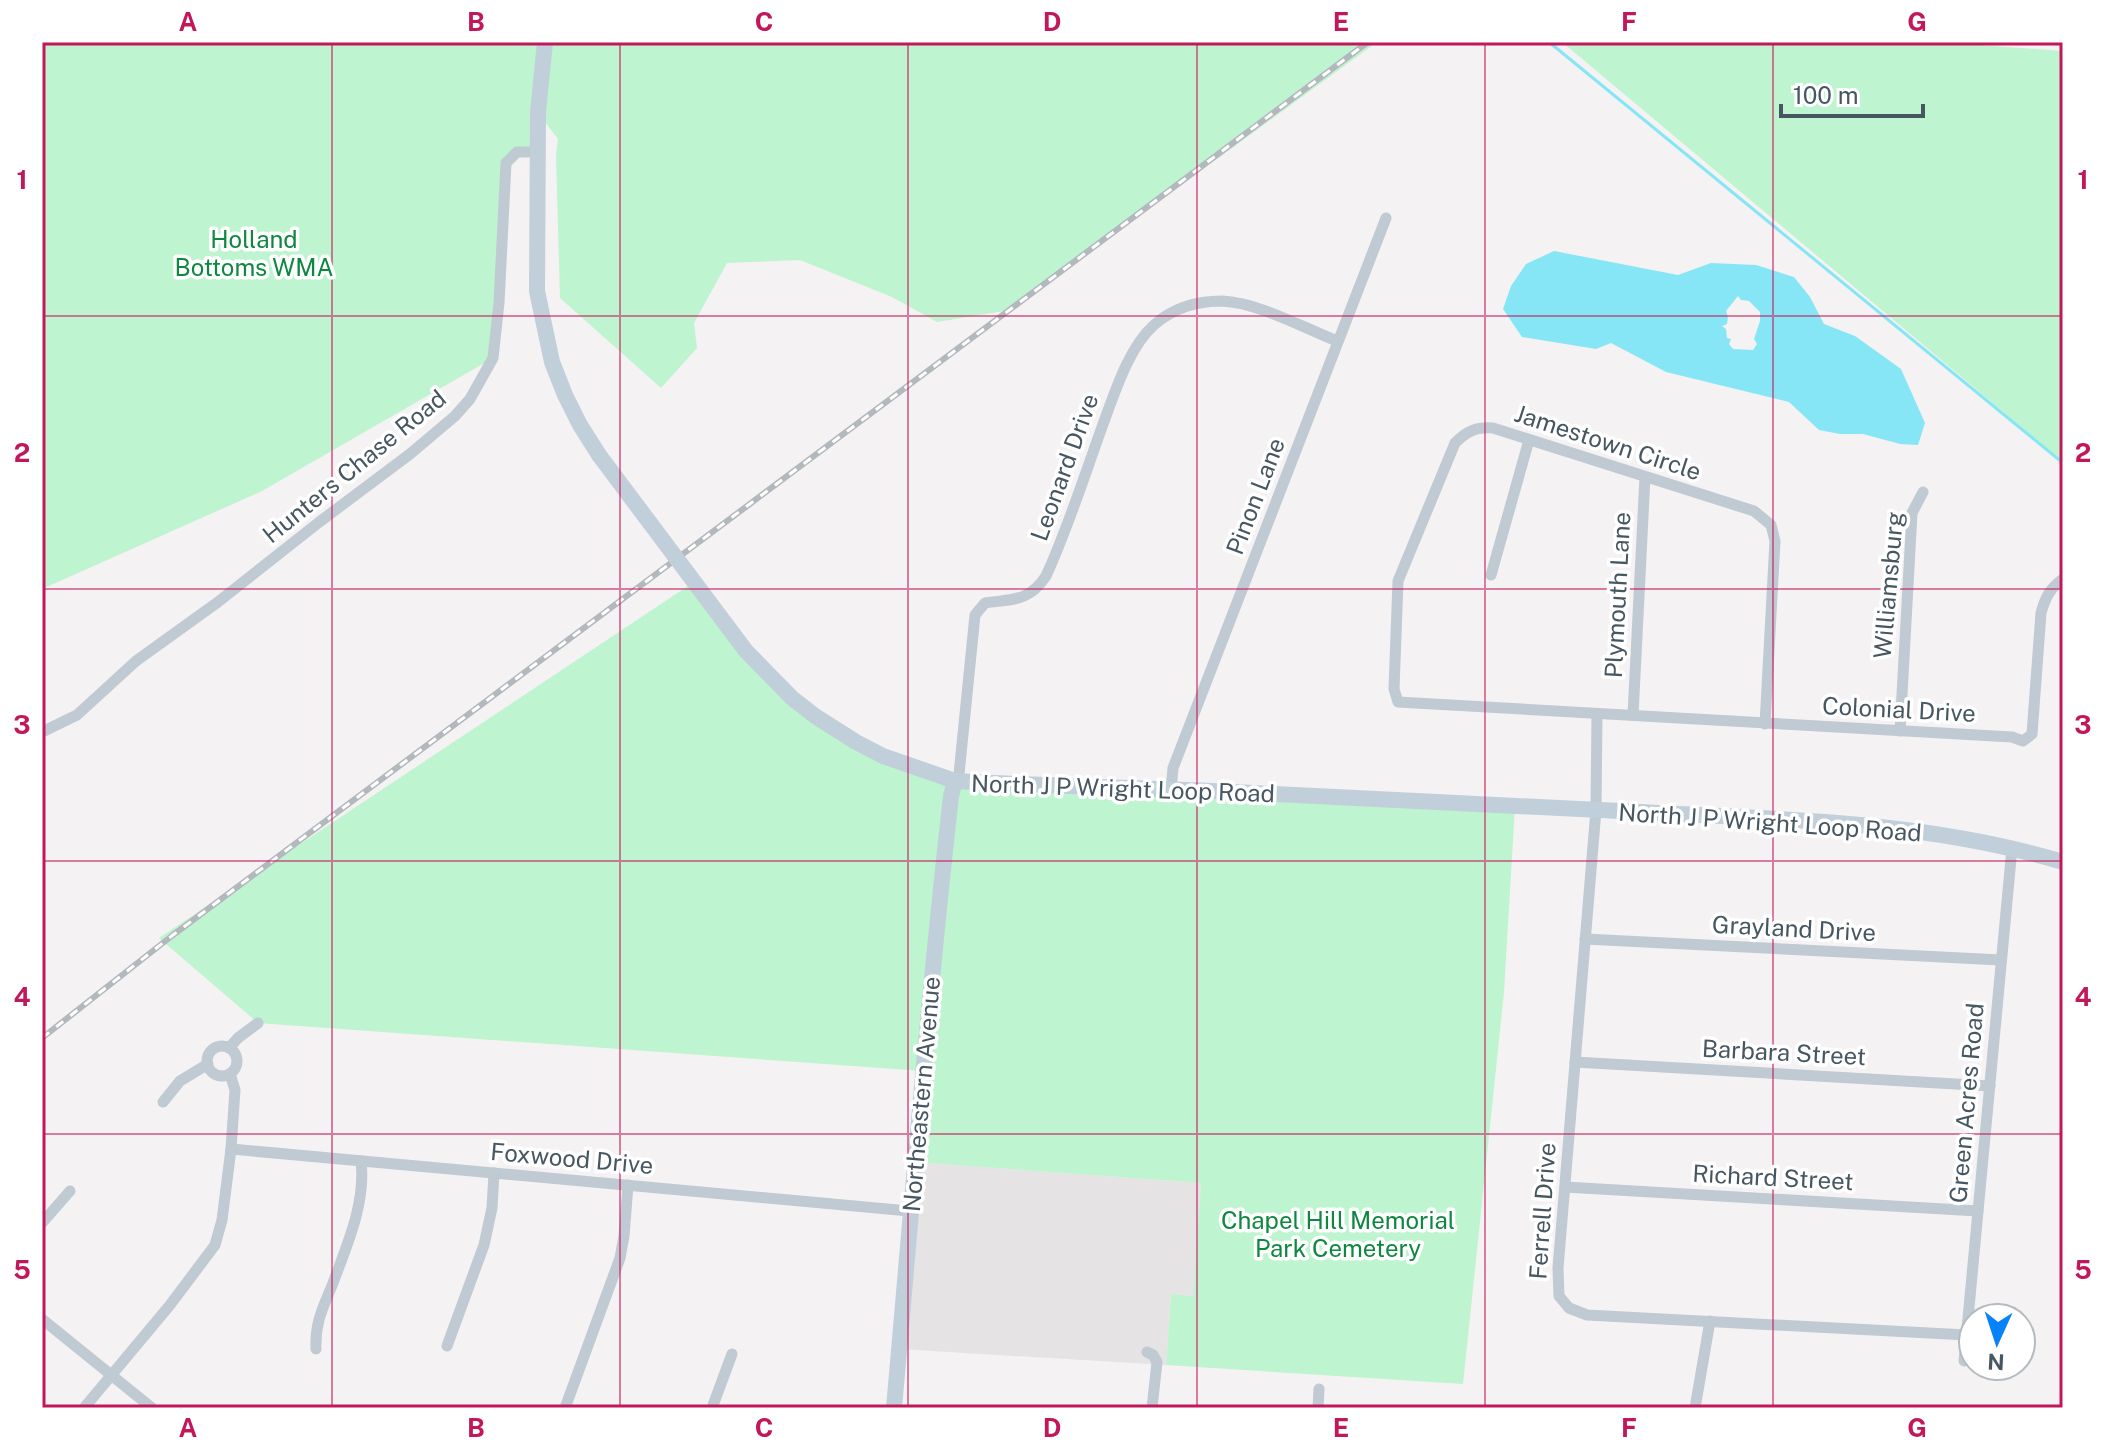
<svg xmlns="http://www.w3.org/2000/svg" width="2105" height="1450" viewBox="0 0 2105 1450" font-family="'Public Sans',sans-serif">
	<rect width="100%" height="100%" fill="#f4f2f2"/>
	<!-- education -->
	<path fill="#e5e3e4" d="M914,1162l287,21 -8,113 -22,-2 -5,71 -267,-16z"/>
	<!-- green -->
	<g fill="#bef4cf">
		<path d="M42,42h1335l-367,268 -73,12 -45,-25 -92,-37 -73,3 -33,60 3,25 -36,40 -101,-90 -4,-143 2,-16 -19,-25 -3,36 -19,2 -11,12 -13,194 -231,133 -220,98z"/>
		<path d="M1562,42h415l2,3 84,6v411z"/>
		<path d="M694,582l120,134 120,57 581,33 -11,186 -41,392 -297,-19 5,-71 22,2 8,-113 -287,-21 9,-91 -665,-48 -99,-85z"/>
	</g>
	<!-- water -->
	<path fill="#87e6f5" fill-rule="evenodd" d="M1554,251l124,24 33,-12 45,2 38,12 16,20 14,27 31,12 46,33 24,54 -7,22 -18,-1 -37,-10h-23l-21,-4 -30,-28 -123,-30 -55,-29 -15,6 -74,-12 -19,-28 8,-23 15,-22zM1738,296l3,4 8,1 11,11v9l-6,18 3,5 -4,6 -20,-1 -4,-5 2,-5 -4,-1 -1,-9 -4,-3 5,-2 1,-7 -2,-6z"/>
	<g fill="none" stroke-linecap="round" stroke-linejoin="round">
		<!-- stream -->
		<path stroke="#87e6f5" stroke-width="3" d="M1549,42l514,421"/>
		<!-- street -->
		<g stroke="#bfcad2" stroke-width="11">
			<path d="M1491,575l38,-135"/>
			<path d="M1597,714l-1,96 -38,458 1,28 10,12 18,7 380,20"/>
			<path d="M1633,715l12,-238"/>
			<path d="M1765,724l10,-183 -4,-16 -17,-14 -261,-83c-17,-1 -26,3 -38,15l-57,138 -4,108 4,13 614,35 11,4 9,-7 9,-121c4,-15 9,-25 22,-34"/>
			<path d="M1900,731l12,-218 11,-21"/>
			<path d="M42,732l35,-17 59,-54 82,-59 100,-79 92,-69 45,-38 15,-17 23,-41 6,-55 7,-140 11,-11h22"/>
			<path d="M955,781l4,-7 16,-159 10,-12c27,-4 44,-1 61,-27 22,-48 38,-99 56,-149 12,-32 26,-79 52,-102 19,-17 43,-24 68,-24 37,2 80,26 115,40"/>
			<path d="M1171,790l2,-22 213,-550"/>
			<path d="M1585,939l416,21"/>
			<circle cx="222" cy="1061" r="15"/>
			<path d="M229,1048l9,-10 20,-15"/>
			<path d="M1575,1062l415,24"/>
			<path d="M163,1102l17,-21 28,-17"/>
			<path d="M231,1149l678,62"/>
			<path d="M1565,1187l413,24"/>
			<path d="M42,1223l28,-32"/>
			<path d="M42,1319l110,89"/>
			<path d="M447,1346l37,-101 8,-37 2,-35"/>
			<path d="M316,1349c-1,-28 7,-41 17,-66 14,-38 33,-80 28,-122"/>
			<path d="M1147,1352l6,3 4,7 -5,46"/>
			<path d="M1964,1361l48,-513"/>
			<path d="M84,1408l86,-103 45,-60 7,-25 9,-71 4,-59 -5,-16"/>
			<path d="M565,1408l55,-150 4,-22 4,-51"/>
			<path d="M712,1408l20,-54"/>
			<path d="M1318,1408l1,-19"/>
			<path d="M1695,1408l15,-87"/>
		</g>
		<!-- secondary -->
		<g stroke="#c1cfda" stroke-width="16">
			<path d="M545,42l-7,70 -1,179 15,71 13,33 15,30 19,30"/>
			<path d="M894,1408c18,-204 34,-408 57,-612l4,-15c93,5 185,7 278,11 129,6 258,13 387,19 148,8 299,8 443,51"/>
		</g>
		<defs>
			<path id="rail" d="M42,1038l131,-103 1195,-893"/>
		</defs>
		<!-- rail casing -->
		<use href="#rail" stroke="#b3b8bd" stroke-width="6"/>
		<!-- rail -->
		<use href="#rail" stroke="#fff" stroke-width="3" stroke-dasharray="9" stroke-linecap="butt"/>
		<!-- secondary-bridge -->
		<path stroke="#c1cfda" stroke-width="16" d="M599,455l147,196 46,47 23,18 41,26 27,14 72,25"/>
	</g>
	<!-- grid -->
	<path fill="none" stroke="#c2185b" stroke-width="2" stroke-opacity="0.55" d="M332,42v1366M620,42v1366M908,42v1366M1197,42v1366M1485,42v1366M1773,42v1366M42,316h2021M42,589h2021M42,861h2021M42,1134h2021"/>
	<g text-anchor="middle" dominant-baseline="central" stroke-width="7" stroke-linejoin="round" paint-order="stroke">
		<!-- park labels -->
		<g font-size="24" fill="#0e8741" stroke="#fff">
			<text x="254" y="239">Holland<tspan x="254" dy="28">Bottoms WMA</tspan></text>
			<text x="1338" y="1220">Chapel Hill Memorial<tspan x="1338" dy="28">Park Cemetery</tspan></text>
		</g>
		<!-- street labels -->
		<g font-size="24" fill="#475762" stroke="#fff">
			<text transform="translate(1608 442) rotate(18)">Jamestown Circle</text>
			<text transform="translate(354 466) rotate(-39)">Hunters Chase Road</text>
			<text transform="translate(1064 467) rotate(-70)">Leonard Drive</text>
			<text transform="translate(1255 496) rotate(-69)">Pinon Lane</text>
			<text transform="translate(1888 585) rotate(-85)">Williamsburg</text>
			<text transform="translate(1617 595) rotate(-87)">Plymouth Lane</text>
			<text transform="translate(1899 709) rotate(3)">Colonial Drive</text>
			<text transform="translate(1123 788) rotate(2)">North J P Wright Loop Road</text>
			<text transform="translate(1770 822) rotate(4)">North J P Wright Loop Road</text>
			<text transform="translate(1794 928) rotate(3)">Grayland Drive</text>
			<text transform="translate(1784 1052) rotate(3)">Barbara Street</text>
			<text transform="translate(921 1094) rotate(-85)">Northeastern Avenue</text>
			<text transform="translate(1966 1103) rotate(-85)">Green Acres Road</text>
			<text transform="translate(572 1158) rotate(5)">Foxwood Drive</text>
			<text transform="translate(1773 1177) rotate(3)">Richard Street</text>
			<text transform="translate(1542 1211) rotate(-86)">Ferrell Drive</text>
		</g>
	</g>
	<!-- border -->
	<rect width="2105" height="1450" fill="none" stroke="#ffffff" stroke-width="88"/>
	<!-- north arrow -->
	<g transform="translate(1997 1342) rotate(183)"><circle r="38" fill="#ffffff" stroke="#b5bcc0" stroke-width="2"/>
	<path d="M0-6L14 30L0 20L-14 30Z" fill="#0882f8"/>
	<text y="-12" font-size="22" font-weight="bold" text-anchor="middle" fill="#475762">N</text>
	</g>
	<!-- scale -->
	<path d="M1781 104v12h142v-12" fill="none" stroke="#475762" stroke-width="4"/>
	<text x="1793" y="104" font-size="24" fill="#475762" stroke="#ffffff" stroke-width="6" paint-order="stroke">100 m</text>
	<rect x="44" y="44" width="2017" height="1362" fill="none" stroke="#c2185b" stroke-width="3"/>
	<g font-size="26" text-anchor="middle" font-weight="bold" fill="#c2185b">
		<text x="188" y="31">A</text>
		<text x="476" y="31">B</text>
		<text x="764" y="31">C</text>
		<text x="1052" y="31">D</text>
		<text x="1341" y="31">E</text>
		<text x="1629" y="31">F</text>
		<text x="1917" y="31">G</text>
		<text x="22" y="189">1</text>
		<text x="2083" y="189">1</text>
		<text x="22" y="462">2</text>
		<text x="2083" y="462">2</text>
		<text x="22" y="734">3</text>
		<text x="2083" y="734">3</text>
		<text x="22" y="1006">4</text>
		<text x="2083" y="1006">4</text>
		<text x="22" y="1279">5</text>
		<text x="2083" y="1279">5</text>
		<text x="188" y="1437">A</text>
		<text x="476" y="1437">B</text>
		<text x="764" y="1437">C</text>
		<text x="1052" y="1437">D</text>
		<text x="1341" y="1437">E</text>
		<text x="1629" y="1437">F</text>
		<text x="1917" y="1437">G</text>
	</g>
</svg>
